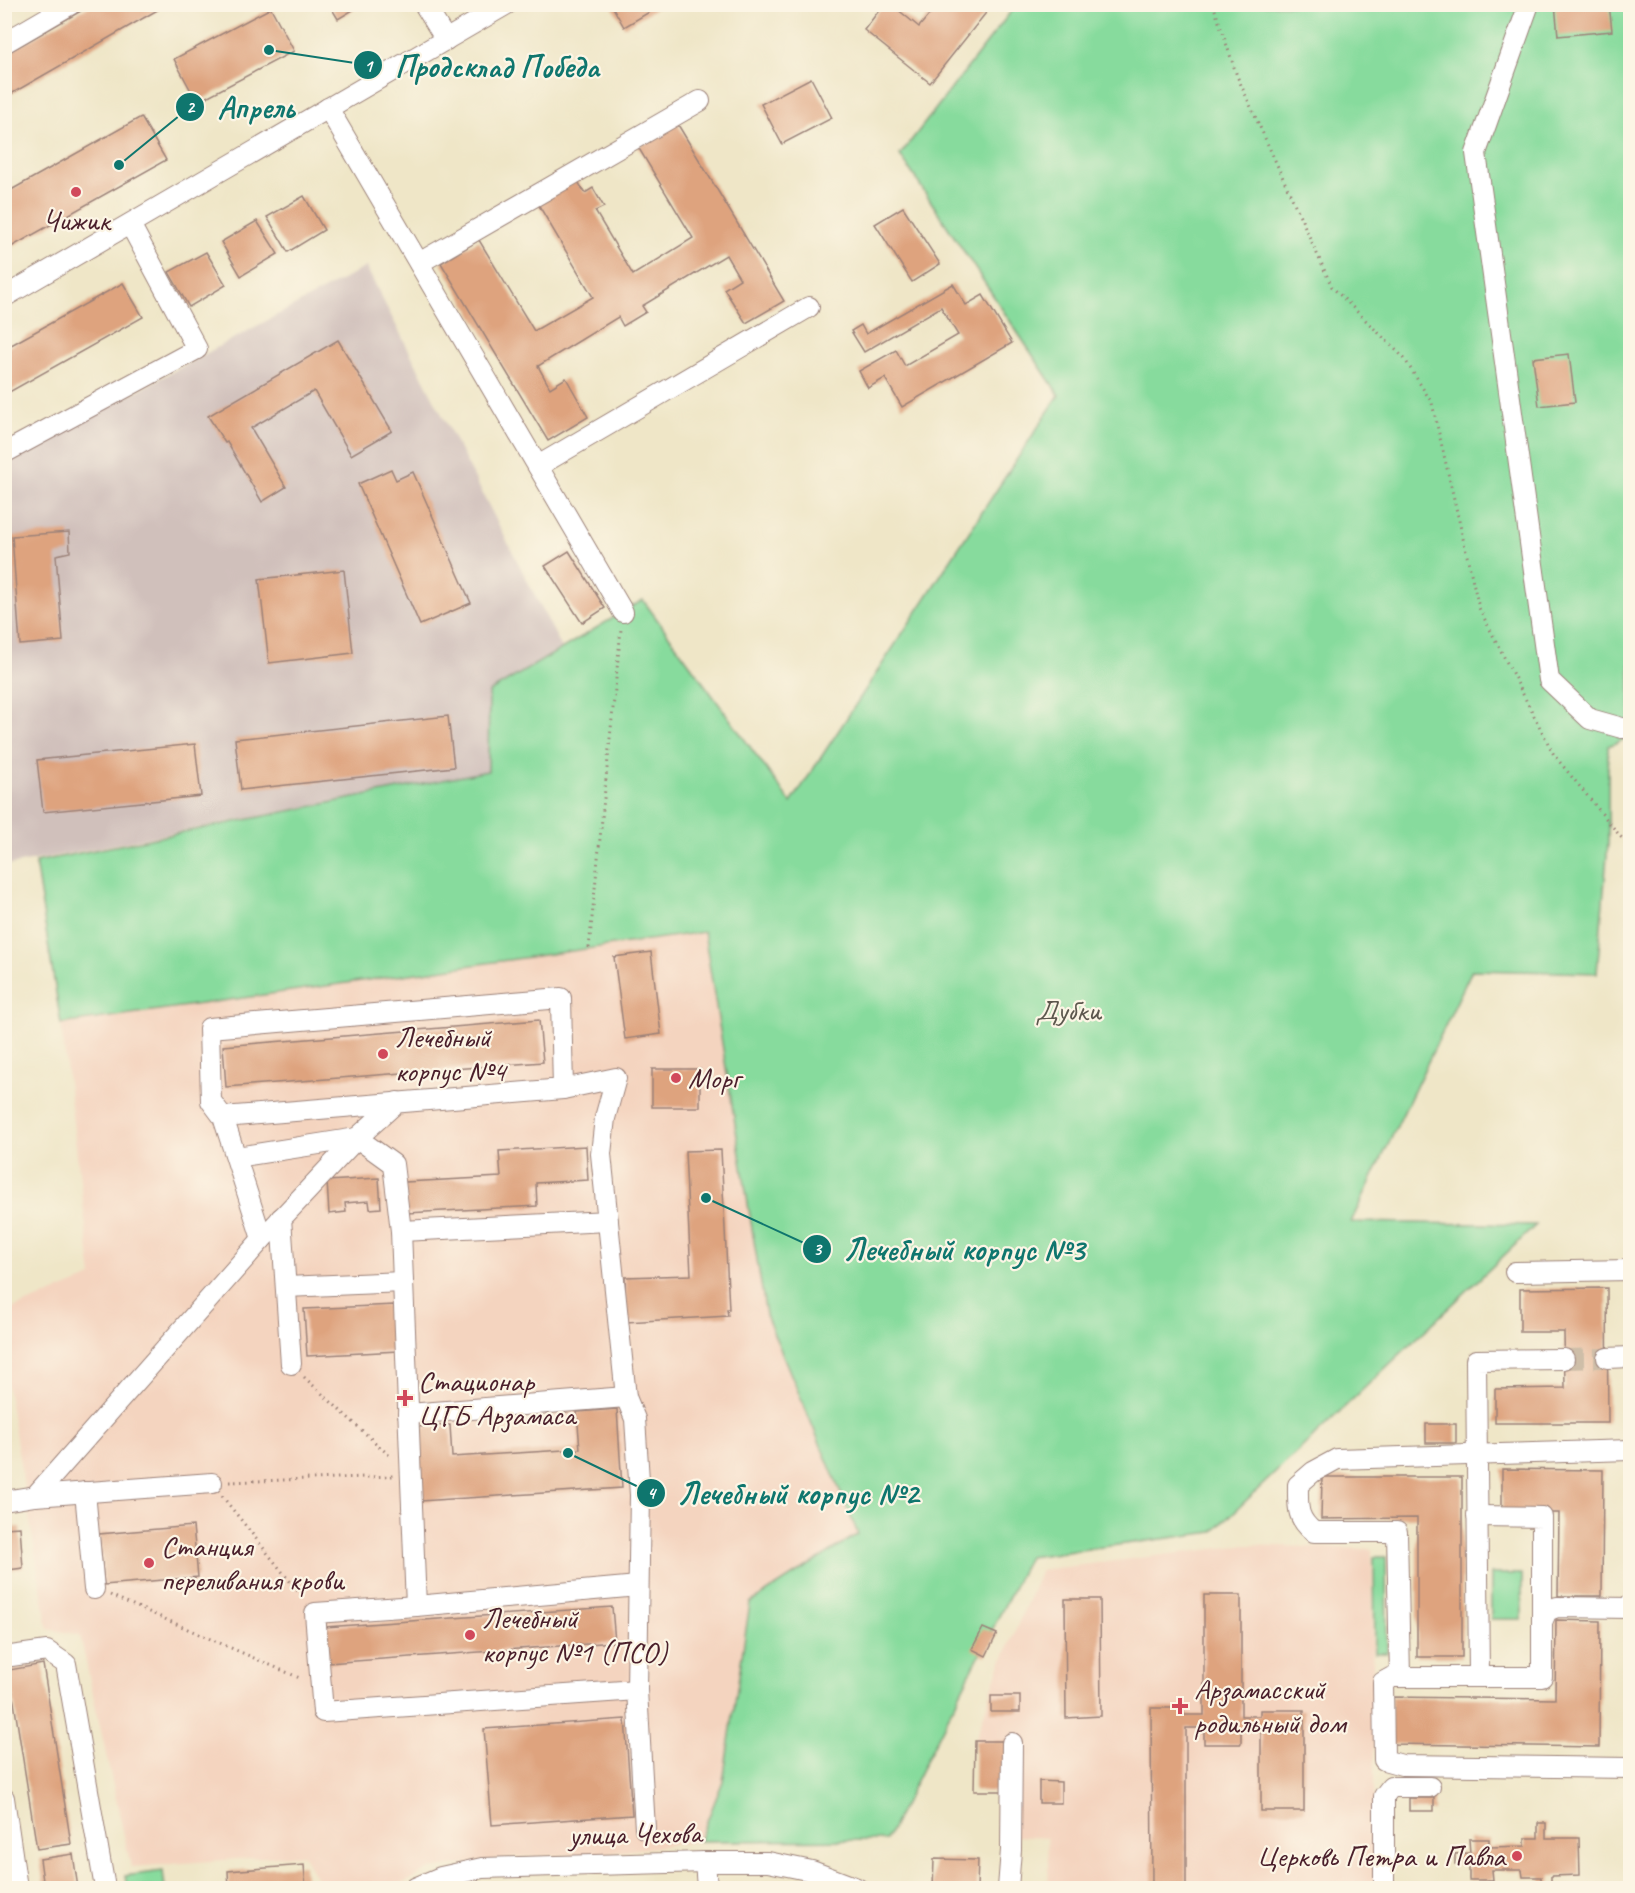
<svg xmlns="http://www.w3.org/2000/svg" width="1635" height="1893" viewBox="0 0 1635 1893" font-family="Caveat,sans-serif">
	<rect width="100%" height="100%" fill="#fcf5e5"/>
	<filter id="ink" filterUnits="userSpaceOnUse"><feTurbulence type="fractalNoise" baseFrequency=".0167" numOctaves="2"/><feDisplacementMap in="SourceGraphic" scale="12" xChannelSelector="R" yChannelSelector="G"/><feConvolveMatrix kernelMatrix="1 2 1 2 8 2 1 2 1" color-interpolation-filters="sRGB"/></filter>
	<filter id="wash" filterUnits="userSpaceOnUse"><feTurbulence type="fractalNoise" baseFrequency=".008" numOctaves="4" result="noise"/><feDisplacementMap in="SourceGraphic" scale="24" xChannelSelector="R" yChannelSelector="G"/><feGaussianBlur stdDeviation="1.35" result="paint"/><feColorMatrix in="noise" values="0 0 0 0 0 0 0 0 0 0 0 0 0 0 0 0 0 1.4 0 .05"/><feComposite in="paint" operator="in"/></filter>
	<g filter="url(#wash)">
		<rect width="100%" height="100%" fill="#efe6c7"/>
		<!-- built -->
		<g fill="#f4d4bf">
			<path d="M704,932l62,383 92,219 -108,69 -27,178 -24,60 -95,13 -92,3 -82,12 -36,19h-72l-19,-34 -172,13 -51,-232 -32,-6 -43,-256 -1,-61 88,-35 -31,-253z"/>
			<path d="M1246,1545l126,4 3,339h-326l-2,-50 -49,-3 -4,-43 -20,-1 1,-50 23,-70 43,-101z"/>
		</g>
		<!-- industrial -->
		<path fill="#d0c0bb" d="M366,267l196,381 -73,44 -1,79 -483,95 -1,-403z"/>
		<!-- green -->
		<g fill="#87db9d" stroke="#687d64" stroke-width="1.5">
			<path d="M1016,5h614v732l-22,9v97l-11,130 -125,-3 -121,252 185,3 -323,307 -184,25 -143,283 -187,1 24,-60 27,-178 108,-69 -92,-219 -62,-383 -643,92 -26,-162 453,-91 1,-79 154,-92 148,203 268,-408 -159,-240z"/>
			<path d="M1374,1557h12l1,96h-12z"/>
			<rect x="1491" y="1574" width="31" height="45"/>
			<path d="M163,1871l2,17h-38l-2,-12z"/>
		</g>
		<g id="blocks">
			<!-- building -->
			<g fill="#dea37e">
				<path d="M93,4h75l-164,94v-43z"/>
				<path d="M329,4h34l-25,15z"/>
				<path d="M611,4h52l-39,23z"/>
				<path d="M884,4h7l28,23 19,-23h55l-63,79 -66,-53z"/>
				<path d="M1555,4h54l3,27 -54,5z"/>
				<path d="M271,8l23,43 -97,51 -23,-43z"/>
				<path d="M811,78l21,40 -50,26 -21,-40z"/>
				<path d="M141,117l25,43 -162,91v-57z"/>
				<path d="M677,123l107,178 -38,22 -22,-34 16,-10 -14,-24 -84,51 4,6 -23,14 -5,-9 -80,49 12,22 16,-10 22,39 -40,24 -107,-178 38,-23 55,91 59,-34 -55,-93 39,-24 8,13 8,-5 11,19 -9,4 38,64 60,-37 -55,-91z"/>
				<path d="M304,196l20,34 -36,22 -21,-35z"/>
				<path d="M903,207l37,57 -28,18 -37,-58z"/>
				<path d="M257,221l21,33 -37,22 -20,-34z"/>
				<path d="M206,252l20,33 -37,22 -20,-35z"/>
				<path d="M123,283l20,34 -139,78v-46z"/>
				<path d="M953,284l13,21 17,-10 29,48 -110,64 -17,-29 -17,10 -9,-17 37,-21 9,16 53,-31 -17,-28 -77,45 -13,-21 10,-6 5,9z"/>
				<path d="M338,340l54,91 -41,24 -37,-64 -63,37 35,59 -24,15 -35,-60 -2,1 -17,-27z"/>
				<path d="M1569,354l6,48 -36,4 -6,-48z"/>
				<path d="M391,469l5,11 17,-8 58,131 -51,22 -62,-141z"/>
				<path d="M69,532l1,20 -14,3 7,86 -43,4 -8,-109z"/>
				<path d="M569,551l36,57 -23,15 -37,-57z"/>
				<path d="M344,570l9,83 -84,10 -10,-84z"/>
				<path d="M448,716l6,51 -213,23 -6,-51z"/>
				<path d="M195,744l6,52 -158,16 -6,-52z"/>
				<path d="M651,952l10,82 -36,5 -11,-82z"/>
				<path d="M539,1020l4,42 -317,25 -3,-41z"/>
				<rect x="652" y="1069" width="48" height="38"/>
				<path d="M586,1146l2,34 -52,3 1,23 -130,7 -2,-31 96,-5 -2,-26z"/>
				<path d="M721,1150l8,159h-2l1,7 -102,6 -1,-45 66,-2 -6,-124z"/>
				<path d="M379,1178l2,30 -11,1 -1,-8 -24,2 1,9 -17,2 -2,-33z"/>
				<path d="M1607,1288l1,135h-113v-34l70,-1 -1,-56h-44v-43z"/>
				<path d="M395,1305l3,46 -91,5 -3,-47z"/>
				<path d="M617,1409l5,79 -202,13 -5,-74 35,-2 2,32 128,-8 -3,-37z"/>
				<rect x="1426" y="1424" width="30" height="19"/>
				<path d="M1502,1469l101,1 -1,126h-44l1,-83h-57z"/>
				<path d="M1322,1477h140v180h-45v-139l-96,1z"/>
				<path d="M193,1526l5,51 -94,8 -5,-51z"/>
				<path d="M20,1527l3,41 -15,2 -4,-42z"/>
				<path d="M1204,1595h37v121h19v-6h44v101h-43v-81h-20v14h-37v-16h-18v160h-34l-1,-180h33v7h20z"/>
				<path d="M1065,1599h35l1,117 -35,2z"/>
				<path d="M612,1607l3,35 -287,21 -3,-36z"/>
				<path d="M1556,1620l44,1 -1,126 -209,-3 1,-47 164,2z"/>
				<path d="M983,1628l14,6 -11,22 -14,-7z"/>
				<path d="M43,1664l28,180 -34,5 -28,-179z"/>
				<rect x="991" y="1696" width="29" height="16"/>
				<path d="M625,1719l7,96 -140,10 -8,-96z"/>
				<path d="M975,1741h33v50h-34z"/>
				<path d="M1039,1781l22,1v21h-22z"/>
				<rect x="1409" y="1798" width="25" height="13"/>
				<path d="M1538,1823h8v15h33l1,37 -29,1v12h-10v-11h-18l-1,-7h-30l1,10h-24v-16h-14v-10l15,-1 -1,-14h20v8l36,-1v-8h13z"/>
				<path d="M73,1854l5,34h-34l-4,-29z"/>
				<path d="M934,1859l44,1 -1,28h-44z"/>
				<path d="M304,1865l2,23h-77l-1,-17z"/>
			</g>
		</g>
	</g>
	<g filter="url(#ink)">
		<use href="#blocks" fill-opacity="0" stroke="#9c8279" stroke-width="1.5"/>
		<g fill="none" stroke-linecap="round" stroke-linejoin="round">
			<!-- minor-tunnel -->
			<path stroke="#cebea8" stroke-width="20" stroke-dasharray="20 10" stroke-linecap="butt" d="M1564,1359l43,-1"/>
			<defs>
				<g id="minor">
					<path d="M424,4l22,36"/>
					<path d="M1529,4l-53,149 73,527 41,39 32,9h8"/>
					<path d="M4,43l67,-39"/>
					<path d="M328,108l295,504"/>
					<path d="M419,263l281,-162"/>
					<path d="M4,297l503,-293"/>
					<path d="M4,453l193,-104 -67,-125"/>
					<path d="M538,466l271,-159"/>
					<path d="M563,1089l53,-11 -11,40 -4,36 25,243 9,22 5,76 -3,195 8,139"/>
					<path d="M223,1117l340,-28 -2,-91 -352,30 2,73 12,16 39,122"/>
					<path d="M237,1157l120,-19 36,26 8,67 15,375"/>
					<path d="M281,1218l10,146"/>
					<path d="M401,1231l207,-10"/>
					<path d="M1515,1272l115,-2"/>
					<path d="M286,1287l117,-5"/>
					<path d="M1607,1358l23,-1"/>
					<path d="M408,1414l218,-17"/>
					<path d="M85,1492l9,97"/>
					<path d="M35,1496l177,-13"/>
					<path d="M4,1501l31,-5 227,-257 95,-101 40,-36"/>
					<path d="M1477,1516l65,1v105"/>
					<path d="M1630,1608l-73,-1 -10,4 -5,11v55h-150l-9,5 1,78 18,5 228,3"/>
					<path d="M4,1657l43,-6 19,13 39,224"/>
					<path d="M1400,1677l-3,-145h-83c-18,-14 -16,-26 -16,-47l15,-13 24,-13 293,-9"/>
					<path d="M1479,1677l-3,-317 88,-1"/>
					<path d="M637,1690l-314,22 -8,-99 101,-7 222,-20"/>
					<path d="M4,1798l13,90"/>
					<path d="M705,1862l2,26"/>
					<path d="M415,1888l26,-11 41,-9 223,-6h63l44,9 45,17"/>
					<path d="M1008,1888l3,-38 1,-107"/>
					<path d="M1384,1888v-92l7,-9h39"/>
				</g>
			</defs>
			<!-- minor casing -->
			<use href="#minor" stroke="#9c8279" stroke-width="22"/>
			<!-- path -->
			<g stroke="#9c8279" stroke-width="3" stroke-dasharray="1.5 4.5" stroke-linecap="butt">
				<path d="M1213,4l24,72 95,211 72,71 28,45 47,205 75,147 67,82 9,6"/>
				<path d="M589,948l32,-319"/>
				<path d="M304,1377l88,81"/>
				<path d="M229,1482l164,-6"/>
				<path d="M222,1496l82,103"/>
				<path d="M110,1595l192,84"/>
			</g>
			<!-- minor -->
			<use href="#minor" stroke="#fff" stroke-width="20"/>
		</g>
	</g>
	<!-- markers -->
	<g fill="#d1495b" stroke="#fcf5e5" stroke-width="2">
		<circle cx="76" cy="192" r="6"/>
		<circle cx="383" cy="1054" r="6"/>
		<circle cx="676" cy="1078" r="6"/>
		<path d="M402 1389h6v6h6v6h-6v6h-6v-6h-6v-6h6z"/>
		<circle cx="149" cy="1563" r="6"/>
		<circle cx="470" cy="1635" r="6"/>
		<path d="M1177 1697h6v6h6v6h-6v6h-6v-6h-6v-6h6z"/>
		<circle cx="1517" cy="1856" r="6"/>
	</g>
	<g text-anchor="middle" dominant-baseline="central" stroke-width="4.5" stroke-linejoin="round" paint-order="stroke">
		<!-- poi labels -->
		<g font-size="30" fill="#4a1f2b" stroke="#fcf5e5" text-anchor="start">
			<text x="76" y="220" text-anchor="middle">Чижик</text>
			<text x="395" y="1037">Лечебный<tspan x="395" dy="34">корпус №4</tspan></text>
			<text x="688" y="1078">Морг</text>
			<text x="418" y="1381">Стационар<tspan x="418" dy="34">ЦГБ Арзамаса</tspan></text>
			<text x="161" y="1546">Станция<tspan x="161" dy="34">переливания крови</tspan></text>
			<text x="482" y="1618">Лечебный<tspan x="482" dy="34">корпус №1 (ПСО)</tspan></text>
			<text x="1194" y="1689">Арзамасский<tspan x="1194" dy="34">родильный дом</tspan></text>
			<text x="1505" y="1856" text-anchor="end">Церковь Петра и Павла</text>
		</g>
		<!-- park labels -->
		<g font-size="30" fill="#5c574d" stroke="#fcf5e5">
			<text x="1068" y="1010">Дубки</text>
		</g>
		<!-- street labels -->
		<g font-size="30" fill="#4a1f2b" stroke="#fcf5e5">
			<text transform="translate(635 1834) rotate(-1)">улица Чехова</text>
		</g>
	</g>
	<!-- callouts -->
	<path fill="none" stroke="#0f766e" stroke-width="2" d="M269 50L368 65M119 165L190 107M706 1198L817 1249M568 1453L651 1493"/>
	<g fill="#0f766e" stroke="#fcf5e5" stroke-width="2">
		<circle cx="269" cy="50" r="6"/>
		<circle cx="119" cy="165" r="6"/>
		<circle cx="706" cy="1198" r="6"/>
		<circle cx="568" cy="1453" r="6"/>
		<circle cx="368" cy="65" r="15"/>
		<circle cx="190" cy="107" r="15"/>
		<circle cx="817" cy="1249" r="15"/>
		<circle cx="651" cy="1493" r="15"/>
	</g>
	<g font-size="18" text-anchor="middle" font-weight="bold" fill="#fff">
		<text x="368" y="72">1</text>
		<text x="190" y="113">2</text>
		<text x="817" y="1255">3</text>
		<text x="651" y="1499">4</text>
	</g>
	<g font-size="32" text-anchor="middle" font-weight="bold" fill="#0f766e" stroke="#fcf5e5" stroke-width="4.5" stroke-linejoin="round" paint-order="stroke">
		<text x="497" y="77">Продсклад Победа</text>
		<text x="256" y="118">Апрель</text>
		<text x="964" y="1260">Лечебный корпус №3</text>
		<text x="798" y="1504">Лечебный корпус №2</text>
	</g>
	<!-- margin -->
	<rect width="1635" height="1893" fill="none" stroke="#fcf5e5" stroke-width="24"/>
</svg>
